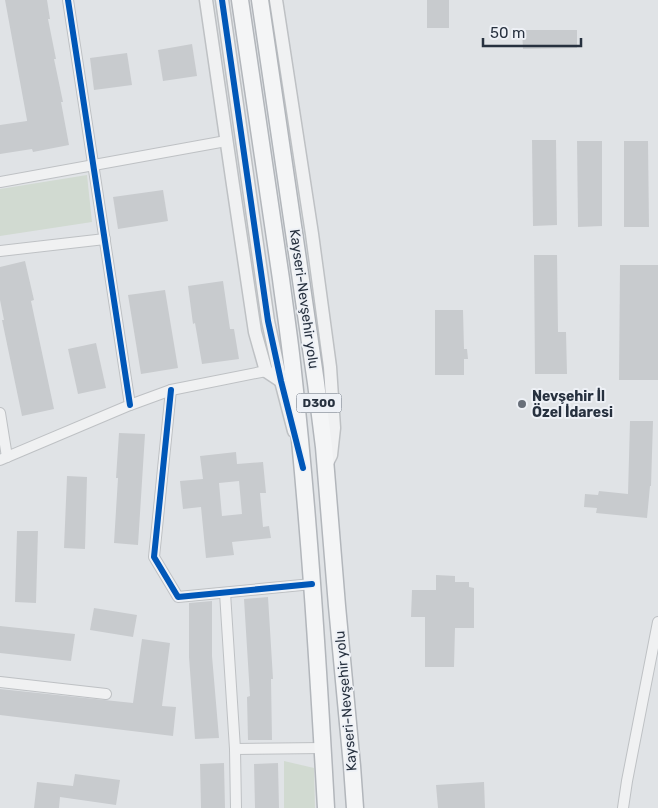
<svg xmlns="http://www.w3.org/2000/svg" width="658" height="808" viewBox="0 0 658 808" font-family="Rubik,sans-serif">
	<rect width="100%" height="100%" fill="#e0e3e6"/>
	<!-- green -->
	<g fill="#d1dad1">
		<path d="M87,175l5,47 -92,14v-47z"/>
		<path d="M284,761l30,7 1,40h-31z"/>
	</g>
	<!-- building -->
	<g fill="#c8cbce" fill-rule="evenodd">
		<path d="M5,0h42l3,19h-2l8,40h-2l9,43h-2l8,43 -36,7 -1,-3 -32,5v-29l27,-4v-1z"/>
		<rect x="427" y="0" width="22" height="28"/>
		<path d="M522,30h55v18l-54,1z"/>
		<path d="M192,44l5,32 -34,5 -5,-31z"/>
		<path d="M127,53l5,32 -38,5 -4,-32z"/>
		<path d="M532,140h24l1,85 -24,1z"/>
		<path d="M577,141h25v85l-24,1z"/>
		<path d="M624,141h24l1,86h-25z"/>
		<path d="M163,190l5,31 -50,8 -5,-32z"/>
		<path d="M534,255h23l1,77h8l1,42h-32z"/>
		<path d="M25,261l9,39 -3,1 23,108 -32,7 -20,-96h2l-4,-20v-33z"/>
		<path d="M620,265h38v115h-39z"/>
		<path d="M223,281l7,48h4l5,30 -37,5 -7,-41 -2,1 -5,-38z"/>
		<path d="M165,290l13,78 -37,6 -13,-79z"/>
		<path d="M435,310h28l1,39h3l1,10h-4v16h-29z"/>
		<path d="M96,343l10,45 -28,6 -10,-45z"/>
		<path d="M630,421h23l-2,65h-1l-3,32 -51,-5 1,-5 -13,-1 1,-13 13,1 1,-4 29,3z"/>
		<path d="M119,433l26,1 -7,111 -24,-2 4,-65h-2z"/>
		<path d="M236,452l1,12 26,-2 3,31h-6l3,34 6,-1 2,12 -39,4 2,13 -28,3 -5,-51 -18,2 -3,-28 23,-2 -3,-23zM239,481l3,33 -20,2 -3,-33z"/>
		<path d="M67,476l20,1 -2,72 -21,-1z"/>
		<path d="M17,531h21l-2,72 -21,-1z"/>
		<path d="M436,575l19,1v6h14v5l5,1v40h-19l-1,39h-29v-50h-14l1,-27h24z"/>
		<path d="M268,597l5,82h-2l1,61h-24l-1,-43 3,-1 -6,-97z"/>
		<path d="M212,601v55l7,82 -24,1 -6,-82v-54z"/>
		<path d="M94,608l43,7 -4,22 -43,-7z"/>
		<path d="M0,626l75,8 -4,27 -71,-8z"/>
		<path d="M142,639l28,4 -8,63 14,1 -3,29 -173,-21v-26l133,14z"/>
		<path d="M224,763l1,45h-24l-1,-44z"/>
		<path d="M278,763l1,45h-24l-1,-44z"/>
		<path d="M75,774l45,6 -4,25 -56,-8 -1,11h-25l3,-26 36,4z"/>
		<path d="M484,782l1,26h-47l-2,-23z"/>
	</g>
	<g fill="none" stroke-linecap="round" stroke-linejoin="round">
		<defs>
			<g id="minor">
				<path d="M68,0l62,405"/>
				<path d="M0,182l226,-41"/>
				<path d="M0,251l105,-12"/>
				<path d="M171,390l-17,167 24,40 134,-13"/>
				<path d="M0,413l7,44"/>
				<path d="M0,460l130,-55 41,-15 95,-19"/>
				<path d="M225,593l10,156 1,59"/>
				<path d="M0,682l106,12"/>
				<path d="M235,749l88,-1"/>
				<path d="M623,808l4,-27 31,-159"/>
			</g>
			<g id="tertiary">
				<path d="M206,0l27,185 22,147 11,39 15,10"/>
				<path d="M222,0l46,321 13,60 13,50"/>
				<path d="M276,0l36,234 18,133 4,61 -3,27 -3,6"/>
			</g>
			<g id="trunk">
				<path d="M240,0c14,93 28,186 41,279 4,31 9,62 12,93 16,145 25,291 33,436"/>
				<path d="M260,0l56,383 8,64 13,159 15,160 3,42"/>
			</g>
		</defs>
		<!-- minor casing -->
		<use href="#minor" stroke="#bec1c4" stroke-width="12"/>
		<!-- tertiary casing -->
		<use href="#tertiary" stroke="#bec1c4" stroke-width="15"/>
		<!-- trunk casing -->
		<use href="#trunk" stroke="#b2b6bb" stroke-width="19"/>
		<!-- minor -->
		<use href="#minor" stroke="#f0f1f2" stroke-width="10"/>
		<!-- tertiary -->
		<use href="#tertiary" stroke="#f0f1f2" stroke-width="12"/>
		<!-- trunk -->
		<use href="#trunk" stroke="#f4f5f6" stroke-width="16"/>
		<defs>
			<g id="cycleway">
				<path d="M68,0l62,405"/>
				<path d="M222,0l46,321 13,60 22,87"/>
				<path d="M171,390l-17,167 24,40 134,-13"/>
			</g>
		</defs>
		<!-- cycleway casing -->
		<use href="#cycleway" stroke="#eef1f6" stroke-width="9"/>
		<!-- cycleway -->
		<use href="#cycleway" stroke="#0057b8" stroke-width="6"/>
	</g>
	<!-- markers -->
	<circle fill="#686f79" stroke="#eef1f6" stroke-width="2" cx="522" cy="404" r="5"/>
	<g text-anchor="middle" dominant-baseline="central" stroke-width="4" stroke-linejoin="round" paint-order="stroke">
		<!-- shield labels -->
		<rect fill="#eef1f6" stroke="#636b76" stroke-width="1" x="296.5" y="393.5" width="45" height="19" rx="4"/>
		<g font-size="12" font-weight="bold" fill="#27313f">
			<text x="319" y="403">D300</text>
		</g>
		<!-- street labels -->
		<g font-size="14" fill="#27313f" stroke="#eef1f6">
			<text transform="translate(304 299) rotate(82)">Kayseri-Nevşehir yolu</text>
			<text transform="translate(346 701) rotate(-95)">Kayseri-Nevşehir yolu</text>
		</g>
		<!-- poi labels -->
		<g font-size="14" font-weight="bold" fill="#27313f" stroke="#eef1f6" text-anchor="start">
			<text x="532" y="396">Nevşehir İl<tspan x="532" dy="16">Özel İdaresi</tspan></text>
		</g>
	</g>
	<!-- scale -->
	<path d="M483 38v8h98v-8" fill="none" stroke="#27313f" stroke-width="2.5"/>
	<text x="490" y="38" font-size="15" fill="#27313f" stroke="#eef1f6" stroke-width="4" paint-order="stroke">50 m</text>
</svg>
